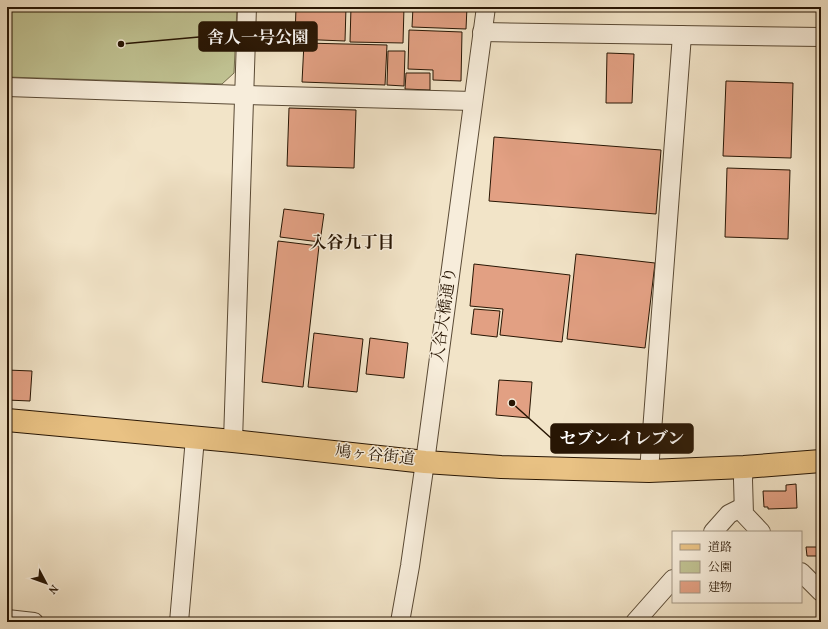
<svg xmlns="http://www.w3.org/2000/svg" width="828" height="629" viewBox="0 0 828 629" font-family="Vollkorn,'Noto Serif JP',serif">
	<rect width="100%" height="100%" fill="#f2e4c8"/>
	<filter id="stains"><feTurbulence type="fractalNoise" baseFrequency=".005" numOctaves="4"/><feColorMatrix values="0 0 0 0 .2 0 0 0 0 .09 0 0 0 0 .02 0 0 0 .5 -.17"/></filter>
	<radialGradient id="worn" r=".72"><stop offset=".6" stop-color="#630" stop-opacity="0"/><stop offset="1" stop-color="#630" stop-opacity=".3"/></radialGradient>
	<!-- green -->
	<path fill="#c0c292" stroke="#746c4b" d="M7,7h230l-3,66 -12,11 -215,-7z"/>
	<!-- building -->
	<g fill="#e2a083" stroke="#281604">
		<path d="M296,7h50l-1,34 -50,-2z"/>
		<path d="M351,7h53l-1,36 -53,-1z"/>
		<path d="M413,7h54l-1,22 -54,-2z"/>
		<path d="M668,7h39l-21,2z"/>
		<path d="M409,30l53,2 -1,49 -28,-1v-10l-25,-1z"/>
		<path d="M304,43l83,2 -2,40 -83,-3z"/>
		<path d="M388,51h17l-1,35 -17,-1z"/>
		<path d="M607,53l27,1 -2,49h-26z"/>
		<path d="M406,73h24v17l-25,-1z"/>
		<path d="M726,81l67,2 -2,75 -68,-2z"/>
		<path d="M289,108l67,2 -2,58 -67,-2z"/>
		<path d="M494,137l167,13 -5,64 -167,-13z"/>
		<path d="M727,168l63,2 -2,69 -63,-2z"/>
		<path d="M284,209l40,5 -4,28 -40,-5z"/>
		<path d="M278,241l41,5 -16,141 -41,-5z"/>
		<path d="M576,254l79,9 -10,85 -78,-9z"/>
		<path d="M474,264l96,11 -8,67 -62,-7 3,-26 -33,-3z"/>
		<path d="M474,309l26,2 -3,26 -26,-3z"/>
		<path d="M314,333l49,6 -6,53 -49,-5z"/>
		<path d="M370,338l38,5 -4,35 -38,-4z"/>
		<path d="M7,370l25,1 -2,30 -23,-1z"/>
		<path d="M499,380l33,2 -3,36 -33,-3z"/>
		<path d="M796,484l1,24 -29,1v-2h-4l-1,-16h23v-6z"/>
		<path d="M806,547h15v9h-14z"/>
	</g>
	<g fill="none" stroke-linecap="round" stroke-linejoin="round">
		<defs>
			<g id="minor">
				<path d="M482,32l339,5"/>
				<path d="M7,87l237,8 229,6"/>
				<path d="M233,441l14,-434"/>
				<path d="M744,467l-1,13 1,34 17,18"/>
				<path d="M649,471l33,-436"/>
				<path d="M713,532l16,-18 14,-7"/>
				<path d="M801,572l20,20"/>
				<path d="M7,619l27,3"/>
				<path d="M179,622l16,-184"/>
				<path d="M400,622l10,-56 15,-104 61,-455"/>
				<path d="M635,622l38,-43"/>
			</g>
			<path id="major" d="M7,420l226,21 192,21 76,5 148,4 95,-4 77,-6"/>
		</defs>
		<!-- minor casing -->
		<use href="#minor" stroke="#5a4a35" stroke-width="20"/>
		<!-- major casing -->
		<use href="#major" stroke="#281604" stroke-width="24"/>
		<!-- minor -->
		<use href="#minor" stroke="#f7eddb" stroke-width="18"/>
		<!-- major -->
		<use href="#major" stroke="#e9c284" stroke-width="22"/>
	</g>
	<g text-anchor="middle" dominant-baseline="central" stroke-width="3" stroke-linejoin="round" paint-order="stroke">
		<!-- street labels -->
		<g font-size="16" fill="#281604" stroke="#f7eddb">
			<text transform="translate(445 315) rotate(-82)">入谷大橋通り</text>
			<text transform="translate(375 456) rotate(6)">鳩ヶ谷街道</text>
		</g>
		<!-- neighbourhood labels -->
		<g font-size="17" font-weight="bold" fill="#281604" stroke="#f7eddb">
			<text x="352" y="243">入谷九丁目</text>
		</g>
	</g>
	<!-- callouts -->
	<path fill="none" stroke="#281604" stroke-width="1.5" d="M121 44L199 37M512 403L551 438"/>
	<g fill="#281604" stroke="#f7eddb" stroke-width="1.5">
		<circle cx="121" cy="44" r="4"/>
		<circle cx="512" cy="403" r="4"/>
	</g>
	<g fill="#281604" stroke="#281604" stroke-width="1.5">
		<rect x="199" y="22" width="118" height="29" rx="4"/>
		<rect x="551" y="424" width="142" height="29" rx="4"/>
	</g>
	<g font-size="17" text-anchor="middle" font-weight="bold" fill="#fff">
		<text x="258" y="43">舎人一号公園</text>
		<text x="622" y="444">セブン-イレブン</text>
	</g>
	<!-- margin -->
	<rect width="828" height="629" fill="none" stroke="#f2e4c8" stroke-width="24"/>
	<rect x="8" y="8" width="812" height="613" fill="none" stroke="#281604" stroke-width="2"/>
	<rect x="12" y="12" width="804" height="605" fill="none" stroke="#281604"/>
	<!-- legend -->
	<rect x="672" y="531" width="130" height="72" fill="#f7eddb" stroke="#a49785"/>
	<rect x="680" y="544" width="20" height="6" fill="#e9c284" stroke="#a49785"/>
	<text x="708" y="551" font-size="12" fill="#281604">道路</text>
	<rect x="680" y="561" width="20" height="12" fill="#c0c292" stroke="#a49785"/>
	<text x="708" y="571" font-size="12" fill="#281604">公園</text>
	<rect x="680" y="581" width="20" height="12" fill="#e2a083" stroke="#a49785"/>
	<text x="708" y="591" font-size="12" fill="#281604">建物</text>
	<!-- north arrow -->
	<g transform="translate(46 583) rotate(131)" stroke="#f7eddb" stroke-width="3" paint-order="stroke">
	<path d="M0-3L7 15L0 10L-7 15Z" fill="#281604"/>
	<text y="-6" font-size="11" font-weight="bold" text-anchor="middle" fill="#281604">N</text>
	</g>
	<rect width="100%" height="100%" filter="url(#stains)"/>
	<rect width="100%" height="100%" fill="url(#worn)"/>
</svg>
